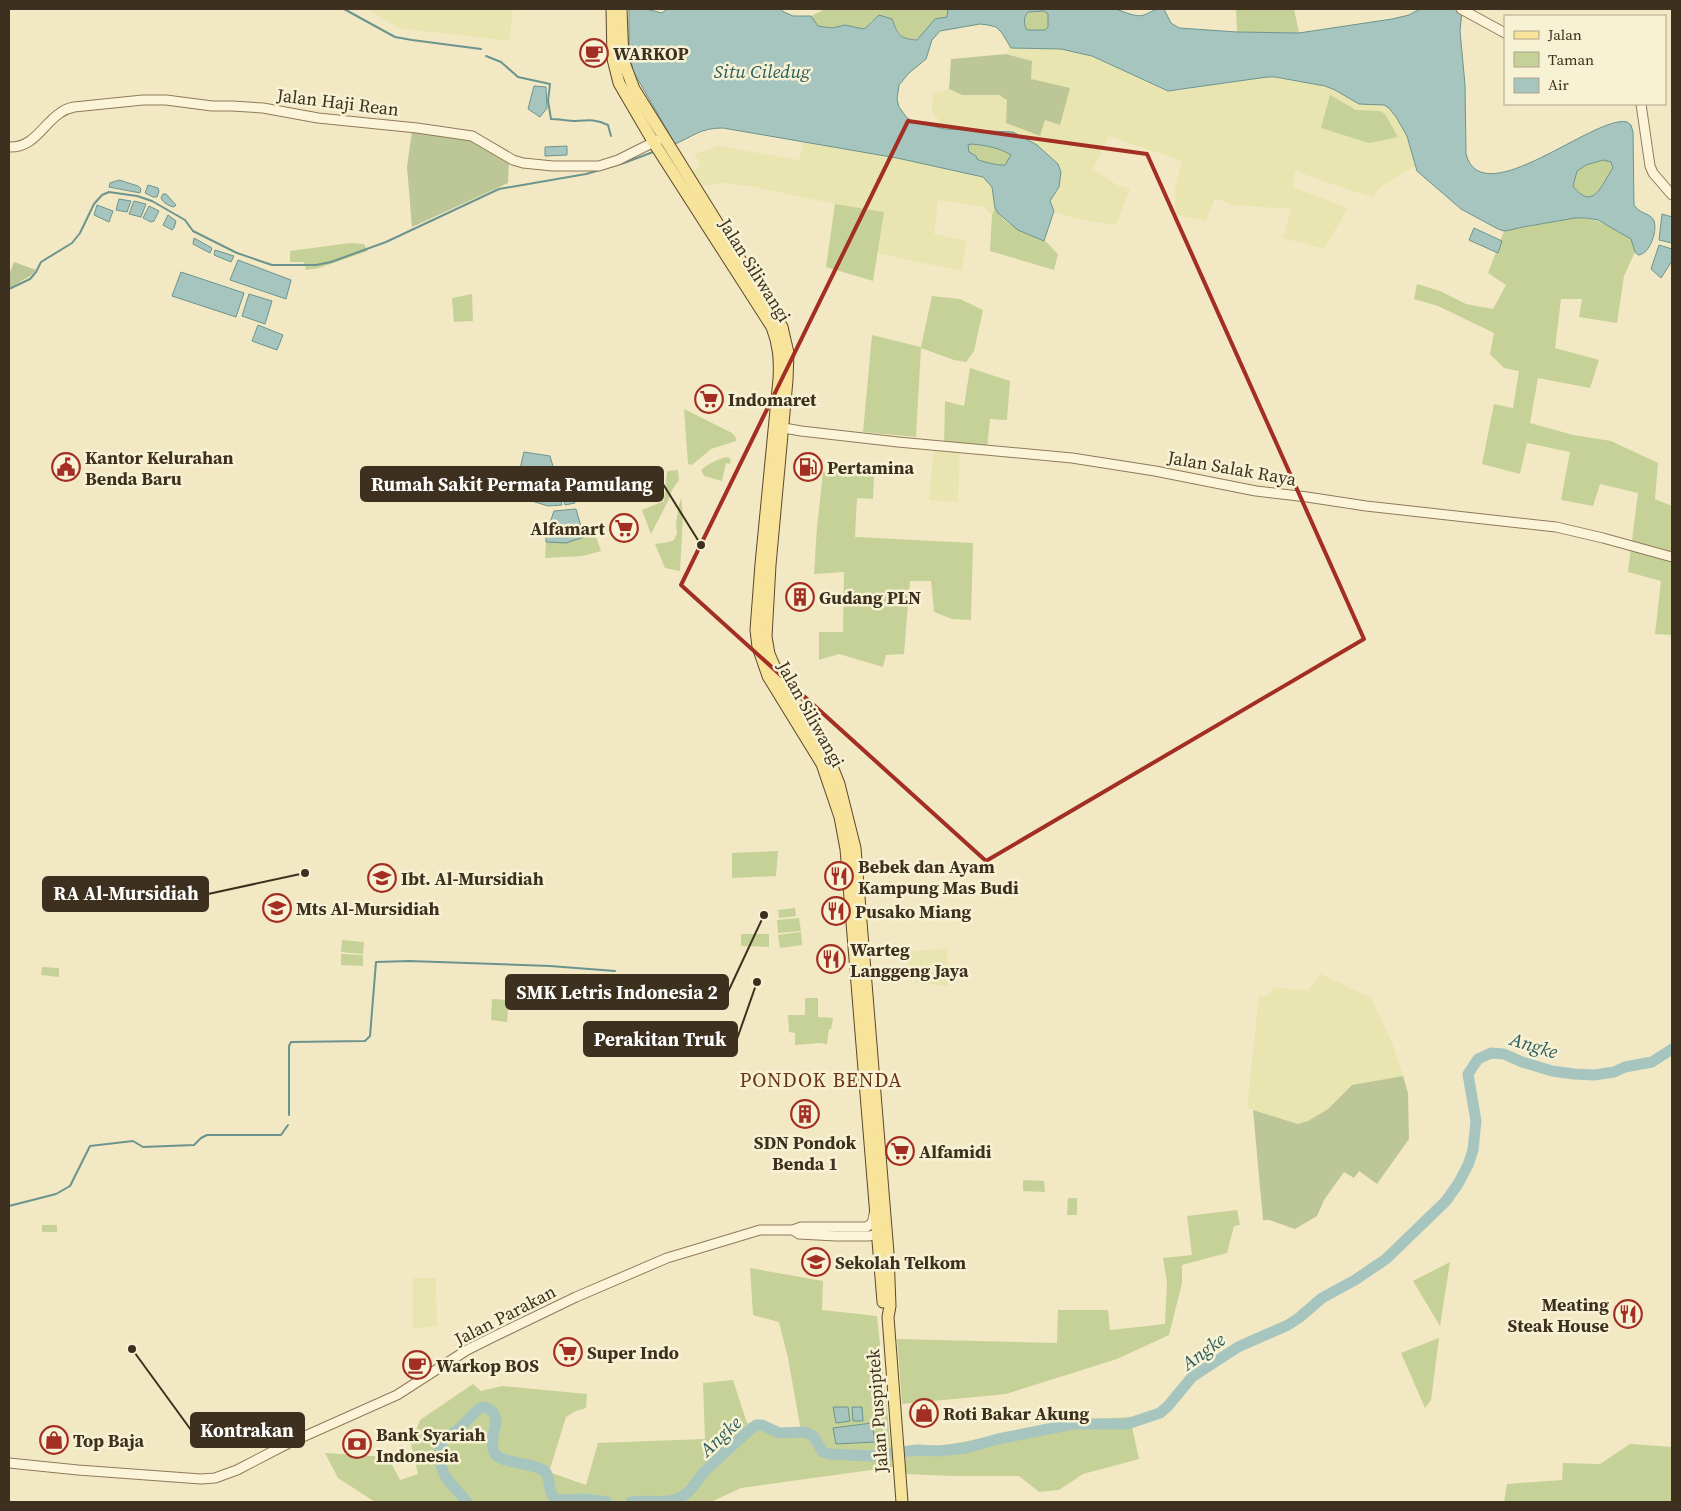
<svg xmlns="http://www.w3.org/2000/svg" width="1681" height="1511" viewBox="0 0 1681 1511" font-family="'Source Serif 4',serif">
	<rect width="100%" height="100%" fill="#f2e9c4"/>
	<!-- farmland -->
	<g fill="#e8e5b1">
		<path d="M372,9h141l-4,32 -111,-13 -27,-17z"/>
		<path d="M1009,46l5,2 47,1 31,7 71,34 15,1 89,-14 58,9 10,4 24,14h18l12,4 7,9 11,19 8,30 -36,22 -6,10 -78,-27 -2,16 55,21 -24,41 -41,-11 8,-29 -58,-4 -18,-7 -9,23 -31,-6v-26l7,-28 -73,-25 -16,33 24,16 13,4 -14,36 -40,-6 -22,-8 -4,-10 9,-14 -36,-50 -10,-5 -12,-2 -56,-1 -13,-18 1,-18 16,-4 13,6h38l44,25 15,5 -28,-46 1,-18 -26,-7z"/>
		<path d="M804,141l93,17 86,19 9,10 3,21 -3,7 -8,-8 -46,-7 -4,34 33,7 -6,30 -84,-18 7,-41 -49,-8 -85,-18 -28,-3 -26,4 -5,-15 10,-6 -7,-12 25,-8 80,14z"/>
		<path d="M934,445l26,3 -2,54 -29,-2z"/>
		<path d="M947,948l1,38 -32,-3 -4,-17 -5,-2v-12z"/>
		<path d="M1321,974l50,24 22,47 10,31 -51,9 -24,24 -20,12 -10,3 -51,-16 12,-112 8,1 7,-10 34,4z"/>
		<path d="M413,1278h23l1,48 -24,3z"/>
	</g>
	<!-- green -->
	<g fill="#c5d197">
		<path d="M825,9h123l-1,8c-22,17 -39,40 -55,3h-20l-8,9 -19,-4 -13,3 -14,-2 -7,-10z"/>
		<path d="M1236,9h58l5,24 -62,-1z"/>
		<path d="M1044,11l4,3v13l-3,3h-18c-3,-5 -4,-13 1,-18z"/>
		<path d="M1330,95l26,15 24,1 5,3 13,23 -29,6 -48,-15z"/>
		<path d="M971,144c14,1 28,4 40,11l-6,10c-5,1 -21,-3 -26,-4 -4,-2 -7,-6 -10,-9l-1,-7z"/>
		<path d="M1603,160l8,2 2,6c-11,16 -19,45 -40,18l4,-15 9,-6z"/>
		<path d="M835,204l49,8 -11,69 -47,-14z"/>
		<path d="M995,208c10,19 31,23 48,32 6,3 10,10 15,14l-4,16 -64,-19 2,-36z"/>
		<path d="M1575,218c22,-1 37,10 56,21l4,13 -11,24 -7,47 -38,-6 3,-18h-21l-6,49 44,12 -9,28 -52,-10 -8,45 43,12 38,6 47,22 -3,36 17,7v129l-17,-1 6,-53 -33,-9 10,-79 -38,-9 -7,22 -32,-6 9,-48 -43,-9 -7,31 -38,-10 12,-60 19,4 6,-37 -15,-3 -14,-14 4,-21 -56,-27 -24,-7 3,-15 23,7 26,13 27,5 13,-24 -18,-12 16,-42z"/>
		<path d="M350,243l14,1 4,7 -49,17 -13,2 -2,-8h-14v-11z"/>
		<path d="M472,294l1,27 -19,1 -2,-24z"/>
		<path d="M932,296l28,3 23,11 -9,41 -8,11 -12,-2 -33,-12 -5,89 -53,-5 9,-97 49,12z"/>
		<path d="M970,368l40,13 -3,39 -17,-1 -3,30 -43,-4 1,-44 19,5z"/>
		<path d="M684,409l48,24 4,5v3l-25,8 -19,16 -4,-1z"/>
		<path d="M728,457l3,2 -1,5 -4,-1 -4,18 -18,-5 -3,-6c9,-7 16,-11 27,-13z"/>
		<path d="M678,470l1,10 -7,10 -3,9 -18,35 -9,-24 22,-9 3,-30z"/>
		<path d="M823,472l51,3 -1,24 -16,-1 -2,39 118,6 -2,77 -19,-1 -18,-7 -3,-31h-21l-6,73 -18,1 -3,12 -44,-13 -20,6v-28h24l1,-60 -30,2 3,-47z"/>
		<path d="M681,497l2,19 -3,55 -15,-3 -10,-24 14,-2 5,-2 3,-7 -1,-8 2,-15z"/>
		<path d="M594,531l7,20 -18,5 -38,2 1,-16c19,1 31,-1 48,-11z"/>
		<path d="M778,851l-2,25 -44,2v-25z"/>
		<path d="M264,901l20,1 -1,11 -20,-2z"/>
		<path d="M795,908l1,8 -17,2 -1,-8z"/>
		<path d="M799,918l2,13 -23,2 -1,-13z"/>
		<path d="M801,932l1,13 -22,3 -2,-13z"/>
		<path d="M741,934h28v13l-28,-1z"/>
		<path d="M342,940l22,2 -1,12 -22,-2z"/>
		<path d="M341,954l22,1v11l-22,-1z"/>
		<path d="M42,967l17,1v9l-18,-2z"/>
		<path d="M805,998h13v19l15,1 -2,11h-2l-2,15 -8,-1 -24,2v-12l-6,-1 -1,-17h17z"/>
		<path d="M492,999l17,1 -2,22 -16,-2z"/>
		<path d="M1023,1180l21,1 1,11 -22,-1z"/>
		<path d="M1068,1198h9v17h-10z"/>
		<path d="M1237,1210l3,15 -6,1 -7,27 -45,12v18l-13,52 -52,24 -111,35 -104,10 -5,-65 160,4 1,-33h50l2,20 55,-6 2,-42 -4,-24 29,-3 -5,-39z"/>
		<rect x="42" y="1225" width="15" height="7"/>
		<path d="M1450,1262l-10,64 -27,-45z"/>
		<path d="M750,1268l73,13 -1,29 55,6 16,151 -152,21 -30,14h-336l-37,-24 -13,-25 63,4 12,23 18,-6 -7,-30 9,-24 53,-36 8,7 21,-5 85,8 -1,14 -10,3 -10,6 -17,55 37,13 12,-42 107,-4 -2,-56 30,-3 14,43 15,2 22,9 17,-3 -13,-73 -9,-36 -26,-7z"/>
		<path d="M1439,1338l-8,62 -6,8 -24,-55z"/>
		<path d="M1130,1417l9,42 -56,15 -24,16 -20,2 -20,-16h-67l-47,-2 -2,-27 44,-2 125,-25z"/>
		<path d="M1630,1444l42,3v55h-168l3,-18 55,-4 1,-17 37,1z"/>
	</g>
	<!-- cemetery -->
	<g fill="#bcc697">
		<path d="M1006,54l26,7 -1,18 39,9 -10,37 -15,-5 -5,16 -34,-13 1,-23 -8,-5h-37l-13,-6 2,-30z"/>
		<path d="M412,131l52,7 13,4 32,20 -1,21 -96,44 -5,-60z"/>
		<path d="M14,262l22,8 -6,6 -21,12v-13z"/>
		<path d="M1403,1076l5,17 1,46 -32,45 -18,-13 -5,7 -10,-6 -20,28 -7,16 -22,13 -26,-9h-6l-10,-110 45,14 10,-3 20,-12 24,-24z"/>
	</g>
	<!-- water -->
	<g fill="#a6c5bf" stroke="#6c948e" fill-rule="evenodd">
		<path d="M629,9h17l16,4 5,-4h115v2l11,5h18l7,10 14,2 13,-3 19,4 15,-14 13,4c6,16 8,20 25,21l18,-21 12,-2 1,-8h167c8,2 21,9 29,6 10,-4 8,-6 20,-6l7,14 8,5 58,4 62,1 93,-14 17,-4 11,-6h39l3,2 -2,20 5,54 1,69c16,61 129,-40 161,-32l4,3 2,7 1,73c6,9 15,8 19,14 6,9 -3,36 -15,36l-3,-3 -4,-13 -33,-19 -12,-2h-11l-52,9 -13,3 -6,1 -6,-2 -37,-20 -44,-38 -10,-35 -11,-19 -7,-9 -5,-3 -25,-1 -24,-14 -10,-4 -50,-9h-8l-99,14 -76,-35 -31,-7 -50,-1 -9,-15 -6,-6 -8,-2 -8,-1 -40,7 -8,9 -6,19 -17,14 -10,12 -2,14 2,8 8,11 7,4 31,7 68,3 24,13 21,19 3,8 -2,15 -9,14 4,10 -10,30 -26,-11 -20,-17 -3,-5 -3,-21 -9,-10 -86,-19 -174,-30c-23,0 -29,8 -48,16l-42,-73 -4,-23zM1044,11l4,3v13l-3,3h-18c-3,-5 -4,-13 1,-18zM971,144c14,1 29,4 40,11l-6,10c-5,1 -23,-3 -28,-6l-1,-3 -7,-4 -1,-7zM1603,160l8,2 2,6c-11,15 -19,45 -40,18l4,-15 9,-6z"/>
		<path d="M534,86l12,1 1,21 -7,9 -12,-8z"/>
		<path d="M567,146v9l-22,1v-9z"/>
		<path d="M119,180l19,6 3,3 -1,4 -31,-6 1,-4z"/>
		<path d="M148,185l10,3 1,3 -2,6h-4l-8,-4z"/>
		<path d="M163,194h3l10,11 -2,2c-5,-1 -11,-4 -13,-9z"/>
		<path d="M119,199l12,2 -4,11 -11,-2z"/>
		<path d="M134,201l12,3 -5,13 -12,-3z"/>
		<path d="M97,205l16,6 -4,11 -15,-7z"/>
		<path d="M149,206l10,5 -5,10 -3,1 -8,-4z"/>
		<path d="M1662,214l10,3v26l-13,-3z"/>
		<path d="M168,215l8,6 -2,7 -2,2 -9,-5z"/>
		<path d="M1474,228l28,13 -4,12 -29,-13z"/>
		<path d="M194,238l18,10 -2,5 -17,-9z"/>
		<path d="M1659,245l13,4v12l-11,17 -10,-9z"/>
		<path d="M215,250l19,6 -3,6 -17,-7z"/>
		<path d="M238,260l53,20 -5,19 -56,-19z"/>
		<path d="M181,272l63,21 -8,24 -64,-21z"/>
		<path d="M249,294l23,7 -7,23 -23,-8z"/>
		<path d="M258,325l25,10 -6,15 -25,-9z"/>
		<path d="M524,452l26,4 7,24 -39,-3z"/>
		<path d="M562,480l7,3 6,20 -10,2 -5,-23z"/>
		<path d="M516,481l41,2 5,22 -14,1 -36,-11z"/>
		<path d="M576,509l8,28 -18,6 -20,-1v-8l8,-23z"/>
		<path d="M833,1407h15l2,14 -14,2z"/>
		<path d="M852,1407h10l1,14h-10z"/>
		<path d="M872,1423l3,19 -39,2 -3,-16z"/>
	</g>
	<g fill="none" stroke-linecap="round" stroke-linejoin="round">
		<!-- stream -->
		<g stroke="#6c948e" stroke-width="2">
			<path d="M344,9l51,28 17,3 69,9"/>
			<path d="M486,56l15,6 17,15 32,7 -2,17 3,18c8,0 17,2 25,2 13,-1 20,-2 32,4l3,11"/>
			<path d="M9,289l21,-10 6,-7 5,-10 31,-19 8,-10 14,-29 8,-9 7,-3 28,4 15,5 33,19 8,11 44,22 35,12h44l15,-3 55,-20 113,-53 87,-15 38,-11 29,-11"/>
			<path d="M289,1115v-69l2,-4 74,-1 5,-5 6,-74 33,-1 141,5 65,5"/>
			<path d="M9,1206l47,-12 14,-8 20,-40 43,-5 10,6 51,-2 7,-7 6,-3h74l7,-10"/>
		</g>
		<!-- river -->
		<g stroke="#a6c5bf" stroke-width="11">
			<path d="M467,1502c-9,-12 -23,-21 -26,-37 -1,-6 -2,-17 1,-23 3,-6 10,-8 15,-12 7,-5 16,-17 22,-21 3,-3 7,-2 10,0 16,10 -2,27 5,43 5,12 36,10 49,18 10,6 2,23 14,30l29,-1 21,3"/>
			<path d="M631,1502c14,-2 31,1 42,-2 20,-5 22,-20 34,-31 16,-15 32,-30 49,-44h6l17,8 26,-1 8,4 10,16 7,2 40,2 47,-6 21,1 28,-3 32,-9 75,-15h54l33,-11 8,-7 24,-29 46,-30 50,-22 12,-8 22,-19 33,-18 31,-21 60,-58 12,-17 10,-19 5,-15 3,-29 -8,-47 10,-15 13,-6 13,1 18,8 30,9 22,3 20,1 20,-3 11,-5 27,-5 20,-13"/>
		</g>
		<defs>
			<g id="tertiary">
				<path d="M1461,9l44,24"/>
				<path d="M1641,104l9,62 3,7 19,22"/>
				<path d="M9,147c25,1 33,-22 51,-34 4,-3 9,-5 14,-6l69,-7h23l46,6h20l31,2 55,10 99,10 55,8 41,24 10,3 30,3h46l19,-6 46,-23"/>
				<path d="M784,428l17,3 97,11 174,16 83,13 101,20 51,6 59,9 190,21 47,11 69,19"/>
				<path d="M793,1230l6,4 37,2h33l8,-2 5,-4"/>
				<path d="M9,1463l69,7 123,9 14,-1 22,-8 50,-26 110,-49 70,-45 24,-12 85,-41 91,-39 93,-28h33l8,-3h65c7,-3 7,-6 8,-13"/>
			</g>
			<g id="primary">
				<path d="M612,9l1,50 6,24 35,60 118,184c7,18 8,33 7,52l-18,185 -5,66 2,17 10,29 54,88 18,53 6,32 37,453"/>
				<path d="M621,9l2,51 11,29 148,238 6,26 -1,27 -17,185 -4,72 3,17 7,16 51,84 12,30 16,64 33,405 2,53 -2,11 14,185"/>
			</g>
		</defs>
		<!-- tertiary casing -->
		<use href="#tertiary" stroke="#8f7a59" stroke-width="11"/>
		<!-- primary casing -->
		<use href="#primary" stroke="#5c472d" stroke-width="13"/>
		<!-- tertiary -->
		<use href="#tertiary" stroke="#fcf4d9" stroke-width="9"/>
		<!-- primary -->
		<use href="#primary" stroke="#f7e39a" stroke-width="11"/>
	</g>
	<!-- marked area -->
	<path fill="none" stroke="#a32e23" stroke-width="4" stroke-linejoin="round" d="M908,121l239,33 217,485 -378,222 -305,-276z"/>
	<!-- icons -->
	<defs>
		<symbol id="cafe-ring" viewBox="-11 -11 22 22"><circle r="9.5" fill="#f8f2d5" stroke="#a32e23" stroke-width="1.5"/><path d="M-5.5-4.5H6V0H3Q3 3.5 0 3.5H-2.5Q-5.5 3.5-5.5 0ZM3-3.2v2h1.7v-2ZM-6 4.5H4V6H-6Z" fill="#a32e23"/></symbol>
		<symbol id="supermarket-ring" viewBox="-11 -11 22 22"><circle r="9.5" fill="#f8f2d5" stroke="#a32e23" stroke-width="1.5"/><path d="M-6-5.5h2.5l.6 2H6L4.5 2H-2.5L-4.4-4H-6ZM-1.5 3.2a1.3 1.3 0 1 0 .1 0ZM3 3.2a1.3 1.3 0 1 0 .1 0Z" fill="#a32e23"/></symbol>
		<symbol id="civic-ring" viewBox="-11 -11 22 22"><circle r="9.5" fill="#f8f2d5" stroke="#a32e23" stroke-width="1.5"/><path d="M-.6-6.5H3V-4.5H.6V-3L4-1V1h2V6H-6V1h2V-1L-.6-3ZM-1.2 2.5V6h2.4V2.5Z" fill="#a32e23"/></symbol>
		<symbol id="fuel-ring" viewBox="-11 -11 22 22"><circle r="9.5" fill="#f8f2d5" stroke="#a32e23" stroke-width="1.5"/><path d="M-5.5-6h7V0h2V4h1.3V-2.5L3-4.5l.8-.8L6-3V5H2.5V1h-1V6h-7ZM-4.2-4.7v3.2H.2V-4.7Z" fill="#a32e23"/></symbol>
		<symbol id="building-ring" viewBox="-11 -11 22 22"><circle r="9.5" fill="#f8f2d5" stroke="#a32e23" stroke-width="1.5"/><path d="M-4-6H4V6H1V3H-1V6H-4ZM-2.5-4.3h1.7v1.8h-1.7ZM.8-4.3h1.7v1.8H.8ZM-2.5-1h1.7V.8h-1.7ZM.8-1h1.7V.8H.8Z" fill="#a32e23"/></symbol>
		<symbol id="restaurant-ring" viewBox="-11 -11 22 22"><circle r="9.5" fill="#f8f2d5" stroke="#a32e23" stroke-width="1.5"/><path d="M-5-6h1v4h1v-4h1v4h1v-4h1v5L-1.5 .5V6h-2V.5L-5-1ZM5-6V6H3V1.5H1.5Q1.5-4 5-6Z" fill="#a32e23"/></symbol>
		<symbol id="school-ring" viewBox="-11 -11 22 22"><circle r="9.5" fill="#f8f2d5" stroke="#a32e23" stroke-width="1.5"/><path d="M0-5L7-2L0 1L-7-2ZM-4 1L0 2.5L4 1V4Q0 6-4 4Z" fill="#a32e23"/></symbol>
		<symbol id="shop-ring" viewBox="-11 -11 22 22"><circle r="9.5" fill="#f8f2d5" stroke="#a32e23" stroke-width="1.5"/><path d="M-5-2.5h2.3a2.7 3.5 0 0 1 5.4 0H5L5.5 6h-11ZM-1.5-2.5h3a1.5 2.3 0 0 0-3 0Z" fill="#a32e23"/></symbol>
		<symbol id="bank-ring" viewBox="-11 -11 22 22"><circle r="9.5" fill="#f8f2d5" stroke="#a32e23" stroke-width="1.5"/><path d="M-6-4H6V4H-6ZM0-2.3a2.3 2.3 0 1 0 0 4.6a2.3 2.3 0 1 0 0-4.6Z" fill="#a32e23"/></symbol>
	</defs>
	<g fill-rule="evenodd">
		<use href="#cafe-ring" x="578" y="37" width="32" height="32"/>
		<use href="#supermarket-ring" x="693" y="383" width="32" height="32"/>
		<use href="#civic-ring" x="50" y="451" width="32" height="32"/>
		<use href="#fuel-ring" x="792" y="451" width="32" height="32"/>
		<use href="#supermarket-ring" x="608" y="512" width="32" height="32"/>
		<use href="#building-ring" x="784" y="581" width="32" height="32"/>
		<use href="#restaurant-ring" x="823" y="860" width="32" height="32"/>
		<use href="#school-ring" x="366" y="862" width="32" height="32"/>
		<use href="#school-ring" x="261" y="892" width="32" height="32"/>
		<use href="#restaurant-ring" x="820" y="895" width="32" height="32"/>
		<use href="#restaurant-ring" x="815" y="943" width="32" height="32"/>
		<use href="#building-ring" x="789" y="1098" width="32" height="32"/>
		<use href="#supermarket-ring" x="884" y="1135" width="32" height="32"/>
		<use href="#school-ring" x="800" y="1246" width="32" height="32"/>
		<use href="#restaurant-ring" x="1612" y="1298" width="32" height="32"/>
		<use href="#supermarket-ring" x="552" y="1336" width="32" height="32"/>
		<use href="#cafe-ring" x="401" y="1349" width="32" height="32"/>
		<use href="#shop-ring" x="908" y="1397" width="32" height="32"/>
		<use href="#shop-ring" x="38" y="1424" width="32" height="32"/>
		<use href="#bank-ring" x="341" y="1428" width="32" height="32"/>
	</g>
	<g text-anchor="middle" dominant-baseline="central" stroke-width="5" stroke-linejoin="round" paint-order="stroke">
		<!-- poi labels -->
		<g font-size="18" font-weight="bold" fill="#3d301e" stroke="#f8f2d5" text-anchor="start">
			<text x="613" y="53">WARKOP</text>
			<text x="728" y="399">Indomaret</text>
			<text x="85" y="457">Kantor Kelurahan<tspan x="85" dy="21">Benda Baru</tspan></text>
			<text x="827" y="467">Pertamina</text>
			<text x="605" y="528" text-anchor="end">Alfamart</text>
			<text x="819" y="597">Gudang PLN</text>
			<text x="858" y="866">Bebek dan Ayam<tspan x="858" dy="21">Kampung Mas Budi</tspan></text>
			<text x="401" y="878">Ibt. Al-Mursidiah</text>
			<text x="296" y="908">Mts Al-Mursidiah</text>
			<text x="855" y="911">Pusako Miang</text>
			<text x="850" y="949">Warteg<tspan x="850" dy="21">Langgeng Jaya</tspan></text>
			<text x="805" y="1142" text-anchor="middle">SDN Pondok<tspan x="805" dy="21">Benda 1</tspan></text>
			<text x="919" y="1151">Alfamidi</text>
			<text x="835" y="1262">Sekolah Telkom</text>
			<text x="1609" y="1304" text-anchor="end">Meating<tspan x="1609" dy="21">Steak House</tspan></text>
			<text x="587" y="1352">Super Indo</text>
			<text x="436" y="1365">Warkop BOS</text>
			<text x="943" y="1413">Roti Bakar Akung</text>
			<text x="376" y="1434">Bank Syariah<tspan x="376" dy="21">Indonesia</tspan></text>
			<text x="73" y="1440">Top Baja</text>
		</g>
		<!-- street labels -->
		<g font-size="18" fill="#3d301e" stroke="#f8f2d5">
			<text transform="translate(338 102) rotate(7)">Jalan Haji Rean</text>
			<text transform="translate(755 270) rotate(58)">Jalan Siliwangi</text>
			<text transform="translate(1232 468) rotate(10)">Jalan Salak Raya</text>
			<text transform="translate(811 714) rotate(61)">Jalan Siliwangi</text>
			<text transform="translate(505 1315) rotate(-27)">Jalan Parakan</text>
			<text transform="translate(877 1411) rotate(-94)">Jalan Puspiptek</text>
		</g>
		<!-- water labels -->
		<g font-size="19" font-style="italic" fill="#2c5d5e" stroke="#f8f2d5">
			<text x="762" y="71">Situ Ciledug</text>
			<text transform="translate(1534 1045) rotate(17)">Angke</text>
			<text transform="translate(1203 1351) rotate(-36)">Angke</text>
			<text transform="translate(720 1436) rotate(-43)">Angke</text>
		</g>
		<!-- quarter labels -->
		<g font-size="20" letter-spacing="1" fill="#6e3319" stroke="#f8f2d5">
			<text x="821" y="1080">PONDOK BENDA</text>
		</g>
	</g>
	<!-- callouts -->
	<path fill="none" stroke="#3d301e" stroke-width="2" d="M701 545L663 484M305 873L208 894M764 915L728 992M757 982L737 1039M132 1349L191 1430"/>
	<g fill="#3d301e" stroke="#f8f2d5" stroke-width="2">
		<circle cx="701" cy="545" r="5"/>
		<circle cx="305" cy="873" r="5"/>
		<circle cx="764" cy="915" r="5"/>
		<circle cx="757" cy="982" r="5"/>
		<circle cx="132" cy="1349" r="5"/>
	</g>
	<g fill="#3d301e" stroke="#3d301e" stroke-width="2">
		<rect x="361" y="467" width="302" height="34" rx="5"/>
		<rect x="43" y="877" width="165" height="34" rx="5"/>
		<rect x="506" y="975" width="222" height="34" rx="5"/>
		<rect x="584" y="1022" width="153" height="34" rx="5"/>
		<rect x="191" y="1413" width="113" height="34" rx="5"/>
	</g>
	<g font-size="19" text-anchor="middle" font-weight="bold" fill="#fff">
		<text x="512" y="491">Rumah Sakit Permata Pamulang</text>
		<text x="126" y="900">RA Al-Mursidiah</text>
		<text x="617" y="999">SMK Letris Indonesia 2</text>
		<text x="660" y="1046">Perakitan Truk</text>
		<text x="247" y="1437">Kontrakan</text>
	</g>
	<!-- border -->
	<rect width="1681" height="1511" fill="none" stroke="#3d301e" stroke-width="20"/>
	<!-- legend -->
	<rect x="1504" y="15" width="162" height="90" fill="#f8f2d5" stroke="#ada48c"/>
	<rect x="1514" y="31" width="25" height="8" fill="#f7e39a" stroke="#ada48c"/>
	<text x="1548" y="40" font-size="15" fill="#3d301e">Jalan</text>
	<rect x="1514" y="52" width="25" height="15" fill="#c5d197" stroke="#ada48c"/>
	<text x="1548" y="65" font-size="15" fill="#3d301e">Taman</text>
	<rect x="1514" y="78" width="25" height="15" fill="#a6c5bf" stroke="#ada48c"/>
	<text x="1548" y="90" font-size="15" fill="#3d301e">Air</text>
</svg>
